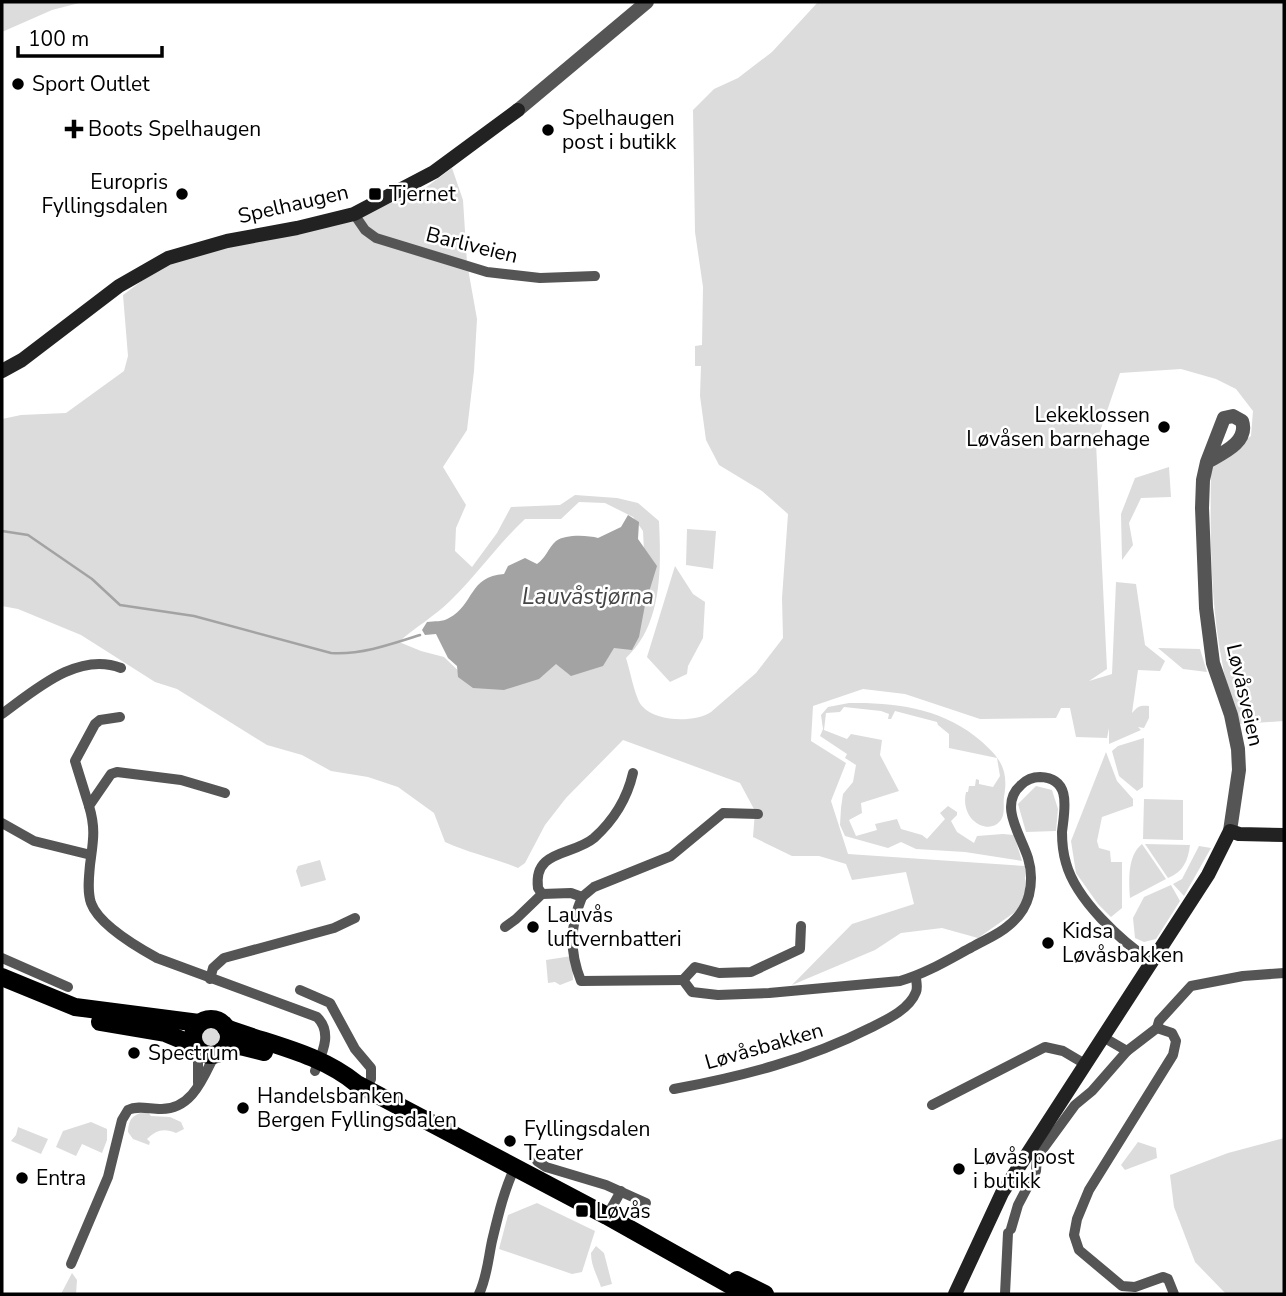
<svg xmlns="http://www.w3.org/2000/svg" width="1286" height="1296" viewBox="0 0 1286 1296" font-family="'Nunito Sans',sans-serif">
	<rect width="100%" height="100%" fill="#fff"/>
	<!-- green -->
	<g fill="#dcdcdc" fill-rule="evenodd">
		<path d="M2,2h81l-31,8 -50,22z"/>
		<path d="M818,2h466v719l-44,3c-6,-19 -14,-38 -17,-57 -13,-66 -13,-131 -12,-198l40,-33 2,-25 -17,-22 -20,-10 -35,-10 -61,4 -24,70 11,226 -18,12 23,-7 4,-92 20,2 9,61 20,16 -5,10 -22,-1 -6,43c6,-6 6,-8 17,-7v12l-5,10 -6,-1 3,3 -32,14v-16l-2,10 -31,-1 -6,-29h-9l-5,10 -76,1 -75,-25 -42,-5 -50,17 -2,35 35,22 -15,38 17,53 177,12v39l-47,33 -36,-10 -41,5 -26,17 -83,35 60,-61 62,-20 -8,-32 -54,8 -6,-16 -27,-8h-27l-39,-19 2,-26 -15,-28 -117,-43 -57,58 -21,27 -20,38 -7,5c-24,-10 -49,-15 -73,-26l-11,-29 -36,-26 -30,-10 -37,-6 -29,-16 -35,-10 -90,-56 -22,-7 -74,-47 -63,-26 -16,-3v-187l19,-4 45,-2 58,-42 4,-15 -5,-61 51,-38 169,-35 78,-31 31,-23 11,32 4,63 10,56 -3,52 -7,59 -24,37 23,38 -10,23 -1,23 17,16 25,-34 14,-26 49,-2 15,-10 42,3 21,5 21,18c2,46 4,103 -33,137 4,12 9,40 16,48 14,16 52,17 69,6l45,-39 27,-35 -1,-40 6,-84 -26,-23 -43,-26 -13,-25 -6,-44 1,-30h-6v-20l7,-1 1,-58 -8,-55 -2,-122 21,-21 24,-11 34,-26zM579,502l26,1 28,14 10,14 3,62 -174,91 -28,-27 -23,-6 -22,-9c15,-14 36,-26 51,-41 27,-26 48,-57 75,-82h36z"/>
		<path d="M1169,467l2,30 -30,1 -12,25 4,22 -11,15 -1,-46 14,-36z"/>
		<path d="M687,529l29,2 -3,38 -27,-4z"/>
		<path d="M675,566l18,28 12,8 -2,36 -15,28 -1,8 -17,8 -23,-25z"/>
		<path d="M1158,648l42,1 7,23 -24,-3z"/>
		<path d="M849,703c47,-1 96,6 132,38 19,17 28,28 23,56 -1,6 1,15 -2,21 -9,19 -43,5 -36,-26h2l1,-6h6l1,-7 3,1v4l14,3 7,-11 -3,-18 -48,-10v-14l-11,-9 -1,-3 -42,-11 -4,8h-3l1,-5 -8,-3 -37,-4 -4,5 -14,1 -2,17 23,9 4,-5 31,6 -2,15 19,36 -38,12 1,10 -13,7 7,16 21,-6 -2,-6 22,-5 4,10 21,6 5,4 18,-20 -5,-6 8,-7 9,6v3l-6,6 6,11 17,11 3,-7 26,-2 11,1 8,26 -57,-9 -49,-3 -15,-7 -13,6 -43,-12 -5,-11 1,-17 2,-14 10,-12 3,-17 -11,-7 2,-4 -27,-18 3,-7 -2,-14 7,-8z"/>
		<path d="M1144,738l-1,49 -6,4 -18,-15 -7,-25 6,-5z"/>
		<path d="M1106,752l11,29 16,18v7l-31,11 -5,24 2,7 11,3 1,11h11v46l-11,9 -13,-13 -22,-31 -5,-32z"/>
		<path d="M1036,786l16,4 6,19 -2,22 -30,1 -8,-28z"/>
		<path d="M1144,799l39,1v40l-40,-1z"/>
		<path d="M1142,844l24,35 -36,19c-1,-17 -3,-42 12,-54z"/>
		<path d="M1145,844l45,1c-2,16 -7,27 -22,33z"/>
		<path d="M1199,846l12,2 -27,48 -11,-12 9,-5z"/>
		<path d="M320,860l6,20 -25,7 -5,-16 2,-5z"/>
		<path d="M1171,885l9,16 -24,38 -12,3 -9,-4 -2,-20 11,-21z"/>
		<path d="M572,956l1,24 -13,5 -5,-3 -7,1 -2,-23z"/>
		<circle cx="211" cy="1037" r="13"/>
		<path d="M143,1112h5l3,4 19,1 11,5 3,7 -8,4c-12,-5 -20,-3 -29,6l3,3 -1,3 -16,-6 -5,-7c1,-12 3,-16 15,-20z"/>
		<path d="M91,1122l16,7v11l-5,13 -20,-9 -6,12 -20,-9 7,-16z"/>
		<path d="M18,1127l30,12 -7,15 -30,-13 5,-6z"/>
		<path d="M1284,1138v156h-58l-31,-32 -21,-55 -4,-32 58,-22z"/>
		<path d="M1138,1142l18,6 1,10 -32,12 -4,-5z"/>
		<path d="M537,1203l58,28 -13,41 -10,2 -73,-25 9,-34z"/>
		<path d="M596,1246l8,7 8,31 -11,3c-4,-12 -10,-21 -10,-34z"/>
		<path d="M72,1273l5,7 -1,14h-15z"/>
	</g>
	<!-- water -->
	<path fill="#a3a3a3" d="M628,515l11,7 -1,17 19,27 -12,39 -6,32 -7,13 -18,-2 -11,18 -32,10 -15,-12 -17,15 -35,11 -31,-2 -15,-11 -1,-11 -9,-8 -12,-24 -11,1 -3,-5 5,-8c7,-1 16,0 22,-4 25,-13 20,-42 55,-44l4,-8 17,-8 12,6c9,-6 11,-16 19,-23 9,-7 32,-6 42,-3l23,-11z"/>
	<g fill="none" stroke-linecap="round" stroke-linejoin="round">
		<!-- stream -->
		<path stroke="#a3a3a3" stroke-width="2.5" d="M2,531l26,4 64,44 28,26 74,11 137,37c30,2 61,-9 89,-18"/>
		<!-- minor -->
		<g stroke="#555" stroke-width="10">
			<path d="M354,214l11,16 11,8 111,34 53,6 55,-2"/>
			<path d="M2,714c33,-24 76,-63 119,-46"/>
			<path d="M633,773c-6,26 -19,47 -39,65 -21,18 -61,11 -56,50l4,6 29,-1 11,4c-12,29 -13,54 -1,84l102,-1"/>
			<path d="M225,793l-44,-13 -64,-8 -6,2 -22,32c7,23 4,36 1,59 -1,12 -3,26 1,38 8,22 46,44 66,55l160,59c16,16 5,36 -2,54"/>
			<path d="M89,806l-14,-45 20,-37 5,-4 20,-3"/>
			<path d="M2,823l32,18 57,14"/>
			<path d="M582,897l12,-10 77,-31 52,-43 35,1"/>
			<path d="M505,927l11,-8 26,-25"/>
			<path d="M2,958l66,29"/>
			<path d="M210,979l3,-11 11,-10 110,-30 21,-10"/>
			<path d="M683,980l9,12 26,3 51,-2 131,-12c25,-7 48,-21 72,-34 12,-7 26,-12 36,-21 10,-8 18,-19 21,-31 3,-13 3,-24 -1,-37 -7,-23 -30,-53 -7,-73 5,-5 12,-8 19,-8 33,1 24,35 22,55 0,10 1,21 4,31 10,37 55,78 86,99"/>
			<path d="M683,980l12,-13 24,6 32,-1 49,-23 1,-23"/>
			<path d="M300,990l30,13 25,46 16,19v11l-5,10"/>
			<path d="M1157,1028l15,5 4,8 -3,14 -84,135 -12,29 -3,16 5,15 43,36 13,1 28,-10 5,2 6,15"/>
			<path d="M1103,1037l24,14 30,-23 2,-7 32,-35 52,-10 41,-3"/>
			<path d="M198,1083v-33"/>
			<path d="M674,1089c69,-13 133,-29 196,-61 16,-8 39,-18 46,-36 2,-5 0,-10 0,-15"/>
			<path d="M932,1105l113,-58 18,4 22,13"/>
			<path d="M537,1161l9,6 60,18 40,18"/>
			<path d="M607,1216l14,-25"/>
			<path d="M1011,1229l7,-24 18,-34 1,-14 38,-52 17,-14 35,-40"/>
			<path d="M71,1264l37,-87 14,-57 6,-10c10,-5 21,-1 32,-1 32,1 43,-31 55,-55"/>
			<path d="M479,1294c8,-17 9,-34 13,-53 6,-25 12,-51 23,-74"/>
			<path d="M1005,1294l3,-61"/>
		</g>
		<!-- tertiary -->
		<g stroke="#555" stroke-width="14">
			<path d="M518,110l129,-108"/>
			<path d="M1207,462c16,-9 42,-20 35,-41l-9,-5 -9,2 -17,44 -4,18 -1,28 4,100 7,55 18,52 7,34 1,21 -9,61"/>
		</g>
		<!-- secondary -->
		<g stroke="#222" stroke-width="14">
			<path d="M2,371l20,-11 97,-74 49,-28 59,-17 70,-13 57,-14 80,-42 84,-62"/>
			<path d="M955,1294l47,-101 206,-318 22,-44 9,3 45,1"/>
		</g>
		<!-- primary -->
		<g stroke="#000" stroke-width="18">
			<path d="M2,977l73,30 124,16"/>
			<circle cx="211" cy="1037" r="18"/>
			<path d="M100,1022l65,11 29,12"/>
			<path d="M226,1028c45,17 93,25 131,56l250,132 139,78"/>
			<path d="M222,1051l18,-5 24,6"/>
			<path d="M737,1280l28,14"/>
		</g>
	</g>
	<!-- markers -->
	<g fill="#000" stroke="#fff" stroke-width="2.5">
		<circle cx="18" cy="84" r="7"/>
		<path d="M70.5 118.5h7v7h7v7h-7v7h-7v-7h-7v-7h7z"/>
		<circle cx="548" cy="130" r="7"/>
		<circle cx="182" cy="194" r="7"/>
		<rect x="368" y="187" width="14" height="14" rx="3.5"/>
		<circle cx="1164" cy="427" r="7"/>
		<circle cx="533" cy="927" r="7"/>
		<circle cx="1048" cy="943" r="7"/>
		<circle cx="134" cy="1053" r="7"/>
		<circle cx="243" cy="1108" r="7"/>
		<circle cx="510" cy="1141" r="7"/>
		<circle cx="959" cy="1169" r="7"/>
		<circle cx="22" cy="1178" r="7"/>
		<rect x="575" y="1204" width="14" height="14" rx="3.5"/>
	</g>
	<g text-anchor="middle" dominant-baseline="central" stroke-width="5" stroke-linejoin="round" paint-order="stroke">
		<!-- poi labels -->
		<g font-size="21" fill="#000" stroke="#fff" text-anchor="start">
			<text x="32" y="84">Sport Outlet</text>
			<text x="562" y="118">Spelhaugen<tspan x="562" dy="24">post i butikk</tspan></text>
			<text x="88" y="129">Boots Spelhaugen</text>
			<text x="168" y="182" text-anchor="end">Europris<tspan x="168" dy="24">Fyllingsdalen</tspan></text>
			<text x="389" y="194">Tjernet</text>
			<text x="1150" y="415" text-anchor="end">Lekeklossen<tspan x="1150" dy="24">Løvåsen barnehage</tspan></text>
			<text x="547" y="915">Lauvås<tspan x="547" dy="24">luftvernbatteri</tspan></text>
			<text x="1062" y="931">Kidsa<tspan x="1062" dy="24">Løvåsbakken</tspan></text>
			<text x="148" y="1053">Spectrum</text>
			<text x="257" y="1096">Handelsbanken<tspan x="257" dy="24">Bergen Fyllingsdalen</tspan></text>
			<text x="524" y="1129">Fyllingsdalen<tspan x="524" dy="24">Teater</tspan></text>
			<text x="973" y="1157">Løvås post<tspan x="973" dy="24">i butikk</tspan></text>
			<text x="36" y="1178">Entra</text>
			<text x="596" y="1211">Løvås</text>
		</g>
		<!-- street labels -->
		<g font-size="21" fill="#000" stroke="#fff">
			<text transform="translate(293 204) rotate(-13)">Spelhaugen</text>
			<text transform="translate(472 245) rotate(14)">Barliveien</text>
			<text transform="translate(1245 695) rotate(77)">Løvåsveien</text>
			<text transform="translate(764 1046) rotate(-16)">Løvåsbakken</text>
		</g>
		<!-- water labels -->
		<g font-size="23" font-style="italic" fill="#444" stroke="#fff">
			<text x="588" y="596">Lauvåstjørna</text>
		</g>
	</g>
	<!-- border -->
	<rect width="1286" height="1296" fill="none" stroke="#000000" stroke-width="7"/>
	<!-- scale -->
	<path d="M18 46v10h144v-10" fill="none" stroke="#000000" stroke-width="3.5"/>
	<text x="28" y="46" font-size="21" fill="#000000" stroke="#ffffff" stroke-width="5" paint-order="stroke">100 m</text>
</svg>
